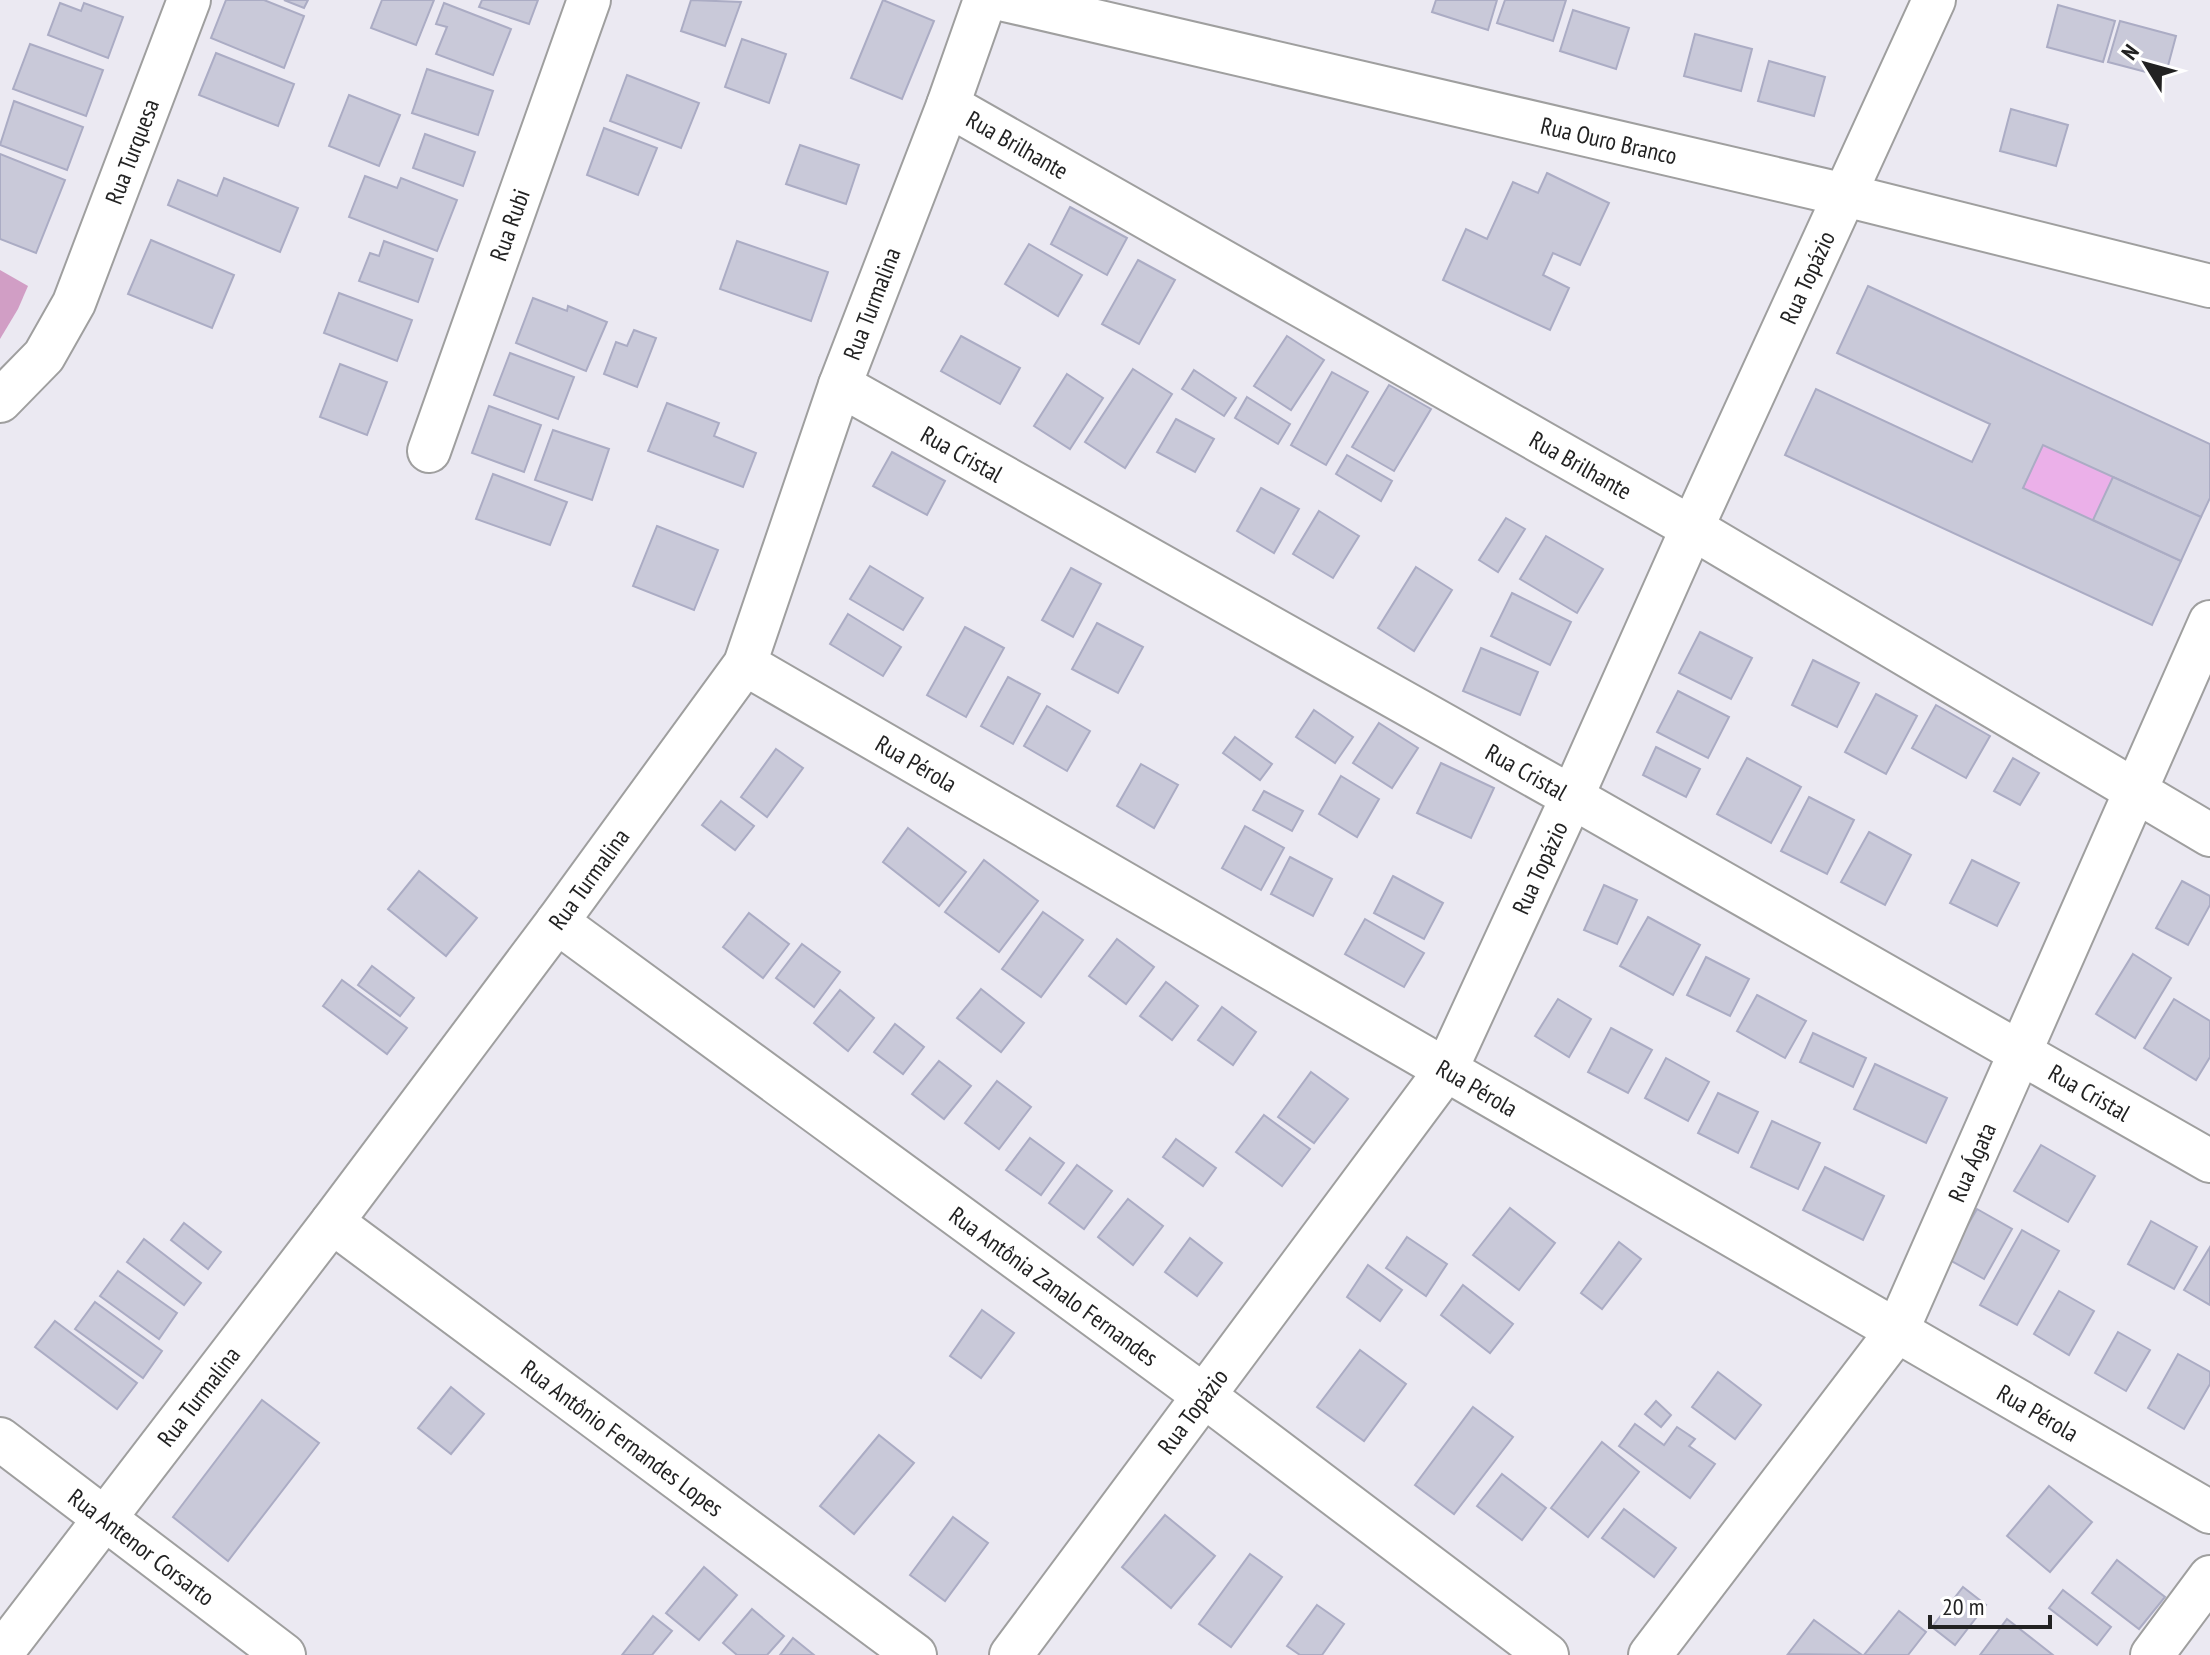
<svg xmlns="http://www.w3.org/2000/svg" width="2210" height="1655" viewBox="0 0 2210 1655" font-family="'PT Sans Narrow',sans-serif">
	<rect width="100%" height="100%" fill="#ebe9f2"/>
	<!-- grass -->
	<path fill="#ebb0e9" d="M2043,445l70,32 -20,43 -70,-32z"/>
	<!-- forest -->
	<path fill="#d19ec5" d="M0,270l28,16 -10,23 -18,30z"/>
	<!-- building -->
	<g fill="#c9c9d9" stroke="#abacc4" stroke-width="2">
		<path d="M226,0h38l40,16 -20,52 -73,-30z"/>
		<path d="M284,0h24l-4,8z"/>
		<path d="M382,0h52l-18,45 -45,-17z"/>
		<path d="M482,0h56l-9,24 -50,-17z"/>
		<path d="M691,0l50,2 -16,44 -44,-15z"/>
		<path d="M883,0l51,21 -32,78 -51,-21z"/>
		<path d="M1436,0h61l-9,30 -56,-18z"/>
		<path d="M1505,0h61l-13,41 -56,-18z"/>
		<path d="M60,3l21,8 3,-8 39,14 -15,41 -60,-23z"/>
		<path d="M444,3l67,26 -18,46 -57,-21 11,-27 -11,-3z"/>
		<path d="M2058,5l57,16 -12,41 -56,-15z"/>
		<path d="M1573,10l56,18 -13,41 -56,-18z"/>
		<path d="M2120,21l56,15 -11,41 -57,-15z"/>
		<path d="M1695,34l57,15 -11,42 -57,-15z"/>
		<path d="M742,39l44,15 -17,49 -44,-16z"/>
		<path d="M30,44l73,26 -17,46 -73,-27z"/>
		<path d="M216,53l78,31 -16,42 -79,-31z"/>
		<path d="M1769,61l56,16 -11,39 -56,-15z"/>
		<path d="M427,69l66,22 -15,44 -66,-22z"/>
		<path d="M627,75l72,28 -18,45 -71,-27z"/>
		<path d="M349,95l51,20 -21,51 -50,-20z"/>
		<path d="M14,101l69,26 -16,43 -67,-25z"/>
		<path d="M2011,109l57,16 -12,41 -56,-15z"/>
		<path d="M604,128l53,20 -19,47 -51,-20z"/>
		<path d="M425,134l50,18 -12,34 -50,-18z"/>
		<path d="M800,145l59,20 -13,39 -60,-20z"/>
		<path d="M0,154l65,26 -29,73 -36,-14z"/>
		<path d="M1547,173l62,30 -29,62 -27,-12 -10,22 26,13 -19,42 -107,-50 23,-51 21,10 26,-57 25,11z"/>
		<path d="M365,176l32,12 4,-10 56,22 -20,51 -88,-34z"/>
		<path d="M224,178l74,30 -18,44 -112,-47 10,-25 39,16z"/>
		<path d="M1070,207l57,31 -20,37 -56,-31z"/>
		<path d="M151,240l83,35 -22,53 -84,-34z"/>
		<path d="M384,241l49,18 -15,43 -59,-21 11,-28 9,3z"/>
		<path d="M737,241l91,31 -17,49 -91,-32z"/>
		<path d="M1029,244l53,31 -24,41 -53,-32z"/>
		<path d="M1138,260l37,20 -36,64 -37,-20z"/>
		<path d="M1868,286l342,158v54l-9,19 -158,-72 -20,43 158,73 -29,64 -367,-170 31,-66 156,73 18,-38 -153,-71z"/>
		<path d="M339,293l73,27 -15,41 -73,-28z"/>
		<path d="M533,298l34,13 1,-5 39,16 -21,49 -70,-28z"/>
		<path d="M634,330l22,8 -19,49 -33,-13 12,-32 11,4z"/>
		<path d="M961,336l59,32 -20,36 -59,-33z"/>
		<path d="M1287,336l37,24 -33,50 -37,-24z"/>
		<path d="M510,353l64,24 -16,42 -64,-24z"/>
		<path d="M340,364l47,18 -20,53 -47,-18z"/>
		<path d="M1133,369l39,25 -47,74 -40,-26z"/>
		<path d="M1194,370l42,28 -12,18 -42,-27z"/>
		<path d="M1332,372l36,20 -42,73 -35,-20z"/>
		<path d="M1067,374l36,24 -33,51 -36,-23z"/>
		<path d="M1389,385l42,24 -37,62 -42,-24z"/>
		<path d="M1247,397l43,27 -12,20 -43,-26z"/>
		<path d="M667,403l52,20 -5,13 42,17 -13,34 -95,-36z"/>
		<path d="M489,406l52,19 -17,47 -52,-19z"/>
		<path d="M1176,419l38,20 -19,33 -38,-20z"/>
		<path d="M553,430l56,19 -17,51 -57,-20z"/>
		<path d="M892,452l53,29 -18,34 -54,-29z"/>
		<path d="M1347,455l45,26 -11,20 -45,-27z"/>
		<path d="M493,474l74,28 -17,43 -74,-26z"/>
		<path d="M2113,477l88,40 -20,44 -88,-41z"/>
		<path d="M1261,488l38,21 -25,44 -37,-22z"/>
		<path d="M1319,511l40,25 -26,42 -40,-24z"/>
		<path d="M1506,518l19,11 -27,43 -19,-12z"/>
		<path d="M657,526l61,24 -24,60 -61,-24z"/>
		<path d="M1546,536l57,33 -26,44 -57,-34z"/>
		<path d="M870,566l53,32 -20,32 -53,-31z"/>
		<path d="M1416,567l36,23 -38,61 -36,-23z"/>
		<path d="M1071,568l30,16 -28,53 -31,-17z"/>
		<path d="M1512,593l59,29 -21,43 -59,-29z"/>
		<path d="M848,614l53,33 -18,29 -53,-32z"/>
		<path d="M1097,623l46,24 -25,46 -46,-24z"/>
		<path d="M965,627l39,21 -38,69 -39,-22z"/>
		<path d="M1700,632l52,26 -21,41 -52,-26z"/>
		<path d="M1481,648l57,24 -18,43 -57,-24z"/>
		<path d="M1813,660l46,23 -22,44 -45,-22z"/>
		<path d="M1008,677l32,17 -27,50 -32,-18z"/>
		<path d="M1678,691l51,26 -21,41 -51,-26z"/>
		<path d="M1876,694l41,22 -31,58 -41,-22z"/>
		<path d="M1936,705l54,31 -24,42 -54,-30z"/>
		<path d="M1047,706l43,25 -23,40 -43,-25z"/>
		<path d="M1314,710l39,27 -18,26 -39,-26z"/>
		<path d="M1379,723l39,25 -26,40 -39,-25z"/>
		<path d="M1235,737l37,27 -12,16 -37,-27z"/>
		<path d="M1656,747l44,22 -14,28 -43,-22z"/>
		<path d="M776,749l27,19 -36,49 -26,-20z"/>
		<path d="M1747,758l54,29 -30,56 -54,-29z"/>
		<path d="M2013,758l26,15 -19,32 -26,-14z"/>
		<path d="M1441,763l53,25 -23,50 -54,-25z"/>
		<path d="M1141,764l37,21 -24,43 -37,-22z"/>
		<path d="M1341,776l38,23 -22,38 -38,-23z"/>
		<path d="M1264,791l39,20 -11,20 -39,-21z"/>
		<path d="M1809,797l45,23 -27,54 -46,-23z"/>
		<path d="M721,801l33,25 -19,24 -33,-25z"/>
		<path d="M1245,826l39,22 -23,42 -39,-22z"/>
		<path d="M908,828l58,44 -27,34 -56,-44z"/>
		<path d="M1869,832l42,23 -26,50 -44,-23z"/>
		<path d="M1290,857l42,22 -19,37 -42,-22z"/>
		<path d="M984,860l54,41 -39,51 -54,-40z"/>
		<path d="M1972,860l47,23 -22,43 -47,-23z"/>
		<path d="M419,871l58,47 -31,38 -58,-47z"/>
		<path d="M1393,876l50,27 -19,36 -50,-26z"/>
		<path d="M2182,881l28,15v9l-22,40 -32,-17z"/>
		<path d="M1604,885l33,15 -20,44 -33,-14z"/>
		<path d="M1043,912l40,28 -42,57 -39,-28z"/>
		<path d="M749,913l40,31 -26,34 -40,-31z"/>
		<path d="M1648,917l52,28 -27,50 -53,-29z"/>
		<path d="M1365,919l59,34 -20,34 -59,-33z"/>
		<path d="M1117,939l37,28 -28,37 -37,-28z"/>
		<path d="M802,944l38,28 -26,35 -38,-29z"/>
		<path d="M2133,954l38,24 -36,60 -39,-24z"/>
		<path d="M1706,957l43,22 -19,37 -43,-21z"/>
		<path d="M372,966l42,32 -14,18 -42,-31z"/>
		<path d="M342,980l65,48 -20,26 -64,-48z"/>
		<path d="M1166,982l32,24 -26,34 -32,-24z"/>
		<path d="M981,989l43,34 -23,29 -44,-34z"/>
		<path d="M840,990l34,28 -26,33 -34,-28z"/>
		<path d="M1757,995l49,26 -21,37 -48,-27z"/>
		<path d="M1558,999l33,20 -22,38 -34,-21z"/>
		<path d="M2174,999l36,22v36l-14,23 -52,-32z"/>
		<path d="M1222,1007l34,25 -23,33 -35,-25z"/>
		<path d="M895,1024l29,23 -21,27 -29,-22z"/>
		<path d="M1611,1028l41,22 -24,43 -40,-21z"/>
		<path d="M1813,1033l53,25 -13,29 -53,-25z"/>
		<path d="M1666,1058l43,24 -21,39 -43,-23z"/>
		<path d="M939,1061l32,25 -27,33 -32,-25z"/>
		<path d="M1875,1064l72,34 -21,45 -72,-34z"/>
		<path d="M1311,1072l37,27 -34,44 -36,-26z"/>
		<path d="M997,1081l34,26 -32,42 -34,-26z"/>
		<path d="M1718,1093l40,19 -20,41 -40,-20z"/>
		<path d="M1264,1115l46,34 -28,37 -46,-34z"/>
		<path d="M1772,1121l48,22 -22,46 -47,-22z"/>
		<path d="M1030,1138l34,25 -23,32 -35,-25z"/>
		<path d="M1176,1139l40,29 -13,18 -40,-29z"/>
		<path d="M2041,1145l54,31 -27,46 -54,-31z"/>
		<path d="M1077,1165l35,26 -28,38 -35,-26z"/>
		<path d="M1825,1167l59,29 -21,44 -60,-30z"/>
		<path d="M1128,1199l35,27 -30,39 -35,-28z"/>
		<path d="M1510,1208l45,35 -36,47 -46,-35z"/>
		<path d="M1977,1209l35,20 -28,50 -36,-20z"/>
		<path d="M2151,1221l46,26 -23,42 -46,-25z"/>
		<path d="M184,1223l37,29 -13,17 -37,-29z"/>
		<path d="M2022,1230l37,21 -42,74 -37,-20z"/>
		<path d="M1407,1237l40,27 -21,32 -40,-28z"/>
		<path d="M1190,1238l32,25 -25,33 -32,-24z"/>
		<path d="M144,1239l57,44 -17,22 -57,-43z"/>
		<path d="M1619,1242l22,17 -39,50 -21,-16z"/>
		<path d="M2210,1247v58l-26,-15z"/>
		<path d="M1368,1265l34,25 -22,31 -33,-24z"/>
		<path d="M118,1271l59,42 -18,26 -59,-43z"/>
		<path d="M1463,1285l50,39 -23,29 -49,-38z"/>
		<path d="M2059,1291l35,20 -25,44 -35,-21z"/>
		<path d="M95,1302l67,49 -19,27 -68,-49z"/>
		<path d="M982,1310l32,23 -33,45 -31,-22z"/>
		<path d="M55,1321l82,62 -20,26 -82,-62z"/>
		<path d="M2118,1332l32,18 -24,41 -31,-18z"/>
		<path d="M1360,1350l46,34 -42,57 -47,-34z"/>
		<path d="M2178,1354l32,18v12l-26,45 -36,-21z"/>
		<path d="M1718,1372l43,33 -26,34 -43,-32z"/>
		<path d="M451,1387l33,27 -33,40 -33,-26z"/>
		<path d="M262,1400l57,43 -91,118 -55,-44z"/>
		<path d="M1656,1401l15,14 -10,12 -16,-13z"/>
		<path d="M1473,1407l40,30 -59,77 -39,-29z"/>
		<path d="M1635,1424l29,21 13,-18 18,12 -6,7 26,18 -25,34 -71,-52z"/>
		<path d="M879,1435l35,28 -60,71 -34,-28z"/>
		<path d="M1602,1442l37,30 -51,65 -37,-29z"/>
		<path d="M1502,1474l44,34 -24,32 -45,-34z"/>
		<path d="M2049,1486l43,36 -42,50 -43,-36z"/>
		<path d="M1624,1509l52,39 -22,29 -52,-39z"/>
		<path d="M1165,1515l50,41 -44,52 -49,-41z"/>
		<path d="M953,1517l35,26 -43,58 -35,-26z"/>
		<path d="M1250,1554l32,23 -51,70 -32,-23z"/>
		<path d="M2117,1560l48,37 -26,32 -47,-36z"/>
		<path d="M704,1567l33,28 -38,45 -33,-27z"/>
		<path d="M1963,1587l23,18 -31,40 -23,-18z"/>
		<path d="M2063,1590l48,37 -14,18 -48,-37z"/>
		<path d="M1317,1605l27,19 -22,31h-22l-13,-9z"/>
		<path d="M752,1609l32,27 -17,19h-30l-14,-12z"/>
		<path d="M1899,1611l27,21 -18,23h-44z"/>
		<path d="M653,1616l19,15 -20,24h-30z"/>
		<path d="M2007,1619l46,36h-73z"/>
		<path d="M1814,1620l48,35 -74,-1z"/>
		<path d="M793,1638l21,17h-34z"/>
	</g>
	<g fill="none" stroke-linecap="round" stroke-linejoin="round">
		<defs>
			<g id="street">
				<path id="s1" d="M1005,0l840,195 365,91"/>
				<path id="s2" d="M948,105l744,423 518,307"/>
				<path id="s3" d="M840,385l732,412 638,364"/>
				<path id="s4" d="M0,401l44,-45 30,-53 115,-303"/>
				<path id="s5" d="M429,451l160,-451"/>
				<path id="s6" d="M745,664l1465,848"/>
				<path id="s7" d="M557,922l646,473 344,260"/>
				<path id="s8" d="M332,1222l583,433"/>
				<path id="s9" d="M0,1439l284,216"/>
				<path id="s10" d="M0,1655l332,-433 225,-300 188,-258 95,-279 108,-280 37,-105"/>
				<path id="s11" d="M1011,1655l435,-585 126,-273 120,-269 242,-528"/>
				<path id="s12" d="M1650,1655l247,-324 313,-709"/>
				<path d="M2152,1655l58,-78"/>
			</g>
		</defs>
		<!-- street casing -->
		<use href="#street" stroke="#9f9f9f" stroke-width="46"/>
		<!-- street -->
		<use href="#street" stroke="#fff" stroke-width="42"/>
	</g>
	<g text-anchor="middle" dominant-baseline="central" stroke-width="6" stroke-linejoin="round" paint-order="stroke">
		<!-- street labels -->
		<g font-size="24" fill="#222" stroke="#fff">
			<text stroke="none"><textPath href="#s1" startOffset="620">Rua Ouro Branco</textPath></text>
			<text stroke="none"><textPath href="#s2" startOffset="80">Rua Brilhante</textPath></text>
			<text stroke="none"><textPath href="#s4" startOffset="286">Rua Turquesa</textPath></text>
			<text stroke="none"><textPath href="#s5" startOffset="240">Rua Rubi</textPath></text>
			<text stroke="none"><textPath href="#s11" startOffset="1600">Rua Topázio</textPath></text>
			<text stroke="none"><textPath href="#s10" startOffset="1622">Rua Turmalina</textPath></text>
			<text stroke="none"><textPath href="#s3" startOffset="140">Rua Cristal</textPath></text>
			<text stroke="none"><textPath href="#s2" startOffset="728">Rua Brilhante</textPath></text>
			<text stroke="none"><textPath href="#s6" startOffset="198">Rua Pérola</textPath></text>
			<text stroke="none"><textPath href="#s3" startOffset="788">Rua Cristal</textPath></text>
			<text stroke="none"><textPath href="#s11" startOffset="952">Rua Topázio</textPath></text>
			<text stroke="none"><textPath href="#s10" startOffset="974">Rua Turmalina</textPath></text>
			<text stroke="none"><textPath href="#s6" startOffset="846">Rua Pérola</textPath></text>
			<text stroke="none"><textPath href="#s3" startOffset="1436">Rua Cristal</textPath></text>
			<text stroke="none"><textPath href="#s12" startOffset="592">Rua Ágata</textPath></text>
			<text stroke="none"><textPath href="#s7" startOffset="616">Rua Antônia Zanalo Fernandes</textPath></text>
			<text stroke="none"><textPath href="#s10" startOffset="326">Rua Turmalina</textPath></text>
			<text stroke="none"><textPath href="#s11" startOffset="304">Rua Topázio</textPath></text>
			<text stroke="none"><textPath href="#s6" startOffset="1494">Rua Pérola</textPath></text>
			<text stroke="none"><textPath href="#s8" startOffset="362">Rua Antônio Fernandes Lopes</textPath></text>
			<text stroke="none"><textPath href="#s9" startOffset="178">Rua Antenor Corsarto</textPath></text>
		</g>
	</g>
	<!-- north arrow -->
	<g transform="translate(2146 64) rotate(307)" stroke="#ffffff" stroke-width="6" paint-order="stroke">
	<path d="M0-6L14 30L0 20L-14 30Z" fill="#222222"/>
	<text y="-12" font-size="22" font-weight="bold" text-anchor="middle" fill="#222222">N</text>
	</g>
	<!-- scale -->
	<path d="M1930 1615v12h120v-12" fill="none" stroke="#222222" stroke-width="4"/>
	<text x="1942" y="1615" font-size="24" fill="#222222" stroke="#ffffff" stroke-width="6" paint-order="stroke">20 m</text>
</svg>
